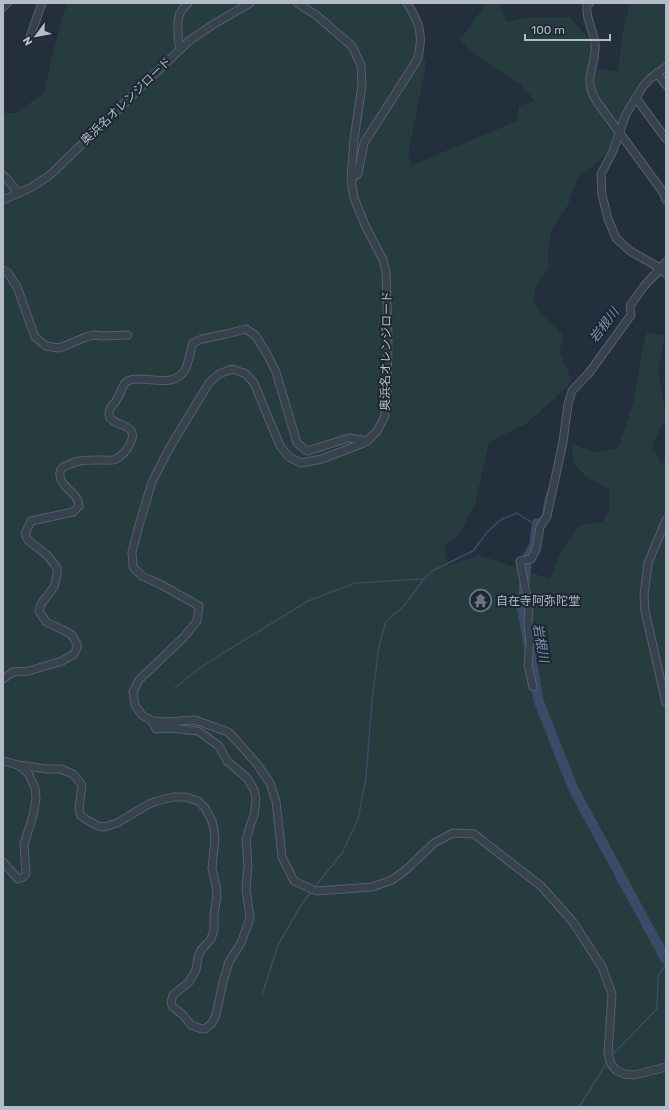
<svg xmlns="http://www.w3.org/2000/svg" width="669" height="1110" viewBox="0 0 669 1110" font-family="Rubik,'Noto Sans JP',sans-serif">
	<rect width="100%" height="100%" fill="#242f3e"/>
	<!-- green -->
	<path fill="#263c3f" d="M67,3h339l12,31 8,30 -18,91 4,11c35,-16 70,-30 105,-45l2,-15 16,-5 -14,-16 -44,-29 -17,-16 27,-37h12l8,19 18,-4 44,-1 20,22 4,22 -1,7 26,4 5,-42 7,-27h36v62l-28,21 -31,66 -8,9 -21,16 -10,28 -16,23 -5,27 2,13 -13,18 -2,16 9,14 20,19 -3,17 11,27 -4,8 -41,37 -37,18 -14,62 -17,32 -14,9 4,21 31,-11 71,24 12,-30 18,-24 22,-3 7,-11v-21l-25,-15 -11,-14 -1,-17 22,8 24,-3 15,-45 9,-50 4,-22 19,4 -7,34 8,48 -14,26 8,18h6v645h-663v-994h13l28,-20 10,-45z"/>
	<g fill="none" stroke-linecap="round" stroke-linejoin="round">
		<!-- stream -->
		<g stroke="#394c67" stroke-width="1.5">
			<path d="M639,299l7,-10 16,-15"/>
			<path d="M570,389l1,-3 12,-12 16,-20"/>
			<path d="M175,688l18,-15 30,-20 85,-52 47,-18 69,-4"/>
			<path d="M314,888l28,-35 16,-34 8,-42 6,-76 7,-55 7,-25 18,-15 20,-27 8,-8 41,-20 15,-20 14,-12 15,-6 12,8 8,2 6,-9 2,-14 5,-15"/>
			<path d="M262,995l16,-50 25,-43 9,-11"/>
			<path d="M611,1056l46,-47 1,-33 8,-11"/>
			<path d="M579,1107l29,-46"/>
		</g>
		<!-- river -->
		<path stroke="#394c67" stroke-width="10" d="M537,523l-3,23 -7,12 -5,50 17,94 34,86 93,172"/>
		<defs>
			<g id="minor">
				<path d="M297,3l19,12 36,31 9,19 1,21 -8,53 -3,40 3,19 11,27 18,35 3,12 2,65 -1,67 -3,14 -7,13 -10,10 -6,3 -39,15 -21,4 -12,-6 -9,-11 -26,-63 -8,-9 -14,-5 -13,5 -10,9 -39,64 -18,35 -12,40 -8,30 1,15 9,9 18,8 39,22 -2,15 -13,16 -45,43 -6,12 2,13 7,10 10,6 15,1 28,-2 33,12 8,8 21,24 13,19 6,18 6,56 12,24 22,10 56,-4 20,-7 15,-11 27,-26 19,-10 21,1 67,52 32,36 29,45 10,27 -4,60 3,10 5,6 8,4 11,1 31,-8"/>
				<path d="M590,3l-3,2c-2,14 7,26 8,39 2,24 -14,32 2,58l66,90 3,8"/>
				<path d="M3,7l4,-4"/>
				<path d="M30,37l12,-34"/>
				<path d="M180,48c-2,-6 -3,-25 -1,-32 1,-5 5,-9 9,-13"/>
				<path d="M666,67l-15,11 -7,7 -18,29 -13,37 -12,23 1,21 6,24 8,19 14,13 30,17 6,6"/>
				<path d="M657,73l9,12"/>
				<path d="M636,98l30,41"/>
				<path d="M3,175l5,5 10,13"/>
				<path d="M351,179l7,-5 6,-31 53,-83c7,-23 3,-37 -10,-57"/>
				<path d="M3,200l29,-13 18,-12 140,-135 24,-16 36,-21"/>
				<path d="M3,270l5,3 9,14 18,50 11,9 13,2 8,-3 19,-8 8,-2 9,1 25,-1"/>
				<path d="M666,520l-18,43 -4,33 1,15 21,92"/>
				<path d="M3,679l10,-7 16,-1 33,-10 12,-7 3,-6v-4l-5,-9 -9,-5 -17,-8 -7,-11 2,-7 13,-17 3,-12v-7l-9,-12 -20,-16 -3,-6 6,-13 42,-9 6,-6c0,-14 -21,-19 -19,-33 0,-5 4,-7 8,-8 11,-6 23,-5 36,-5 4,0 8,1 12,-1 6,-3 11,-9 14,-15 12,-24 -23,-15 -21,-32 1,-6 6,-8 8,-13 3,-4 5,-12 8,-16 13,-12 47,9 60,-13 4,-8 5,-18 8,-27l9,-4 24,-5 20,-5 10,7 12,20 8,16 21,71 10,8 42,-13 18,3"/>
				<path d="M533,687l-5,-22 2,-22 -2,-21 1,-14 -9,-47 11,-2 5,-9 4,-23 7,-11 16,-74 5,-38 4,-13 17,-18 42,-58 -1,-9 14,-20 22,-24"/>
				<path d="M3,761l15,4 29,4h14l12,5 9,11 -3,24 2,7 6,4 11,6 6,1 13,-4 32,-19 8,-3 16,-4h13l12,4 7,7 7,13 2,9 1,9 -3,29 4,18 1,10 -3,18v16l-3,9 -10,11 -3,7 -2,13 -7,12 -16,13 -2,7 1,4 11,9 8,10 11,4h3l7,-6 4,-8 7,-33 6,-20 12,-19 9,-25 -4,-30 2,-23 -2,-25 5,-17 3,-7 2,-17 -2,-9 -7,-12 -20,-17 -8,-15 -21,-15 -28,-3 -14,1 -4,-8"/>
				<path d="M3,862l15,17c4,-1 7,-2 8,-6l-2,-29 9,-28 3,-18 -1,-10 -7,-15 -10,-8"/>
			</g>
		</defs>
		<!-- minor casing -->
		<use href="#minor" stroke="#565f6c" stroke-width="9"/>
		<!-- minor -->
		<use href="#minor" stroke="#38414e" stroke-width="7"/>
	</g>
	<!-- icons -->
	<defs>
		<symbol id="temple-ring" viewBox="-11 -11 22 22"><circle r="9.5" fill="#1d2633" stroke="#6b7280" stroke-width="1.5"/><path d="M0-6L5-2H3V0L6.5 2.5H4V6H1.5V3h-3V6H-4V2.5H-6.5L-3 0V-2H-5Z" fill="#6b7280"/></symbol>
	</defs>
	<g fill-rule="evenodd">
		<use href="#temple-ring" x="468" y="588" width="25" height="25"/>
	</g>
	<g text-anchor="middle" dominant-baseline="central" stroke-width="4" stroke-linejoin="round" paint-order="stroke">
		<!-- street labels -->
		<g font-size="12" fill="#b4bcc9" stroke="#1d2633">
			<text transform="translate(126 101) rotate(-44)">奥浜名オレンジロード</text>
			<text transform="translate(386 351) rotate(-89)">奥浜名オレンジロード</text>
		</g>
		<!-- poi labels -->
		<g font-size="12" fill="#b4bcc9" stroke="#1d2633" text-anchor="start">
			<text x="496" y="601">自在寺阿弥陀堂</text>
		</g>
		<!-- water labels -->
		<g font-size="13" font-style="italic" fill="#7c92b1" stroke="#1d2633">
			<text transform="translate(604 325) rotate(-53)">岩根川</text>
			<text transform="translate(541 643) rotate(80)">岩根川</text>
		</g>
	</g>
	<!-- border -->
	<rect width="669" height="1110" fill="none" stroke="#b4bcc9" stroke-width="8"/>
	<!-- north arrow -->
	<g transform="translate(36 36) rotate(238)" stroke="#1d2633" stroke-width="3" paint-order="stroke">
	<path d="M0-3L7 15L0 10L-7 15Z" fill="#b4bcc9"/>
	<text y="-6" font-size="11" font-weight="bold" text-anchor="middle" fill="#b4bcc9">N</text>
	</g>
	<!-- scale -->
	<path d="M525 34v6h85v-6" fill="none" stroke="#b4bcc9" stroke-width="2"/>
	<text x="531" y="34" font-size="12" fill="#b4bcc9" stroke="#1d2633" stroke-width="3" paint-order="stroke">100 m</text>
</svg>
